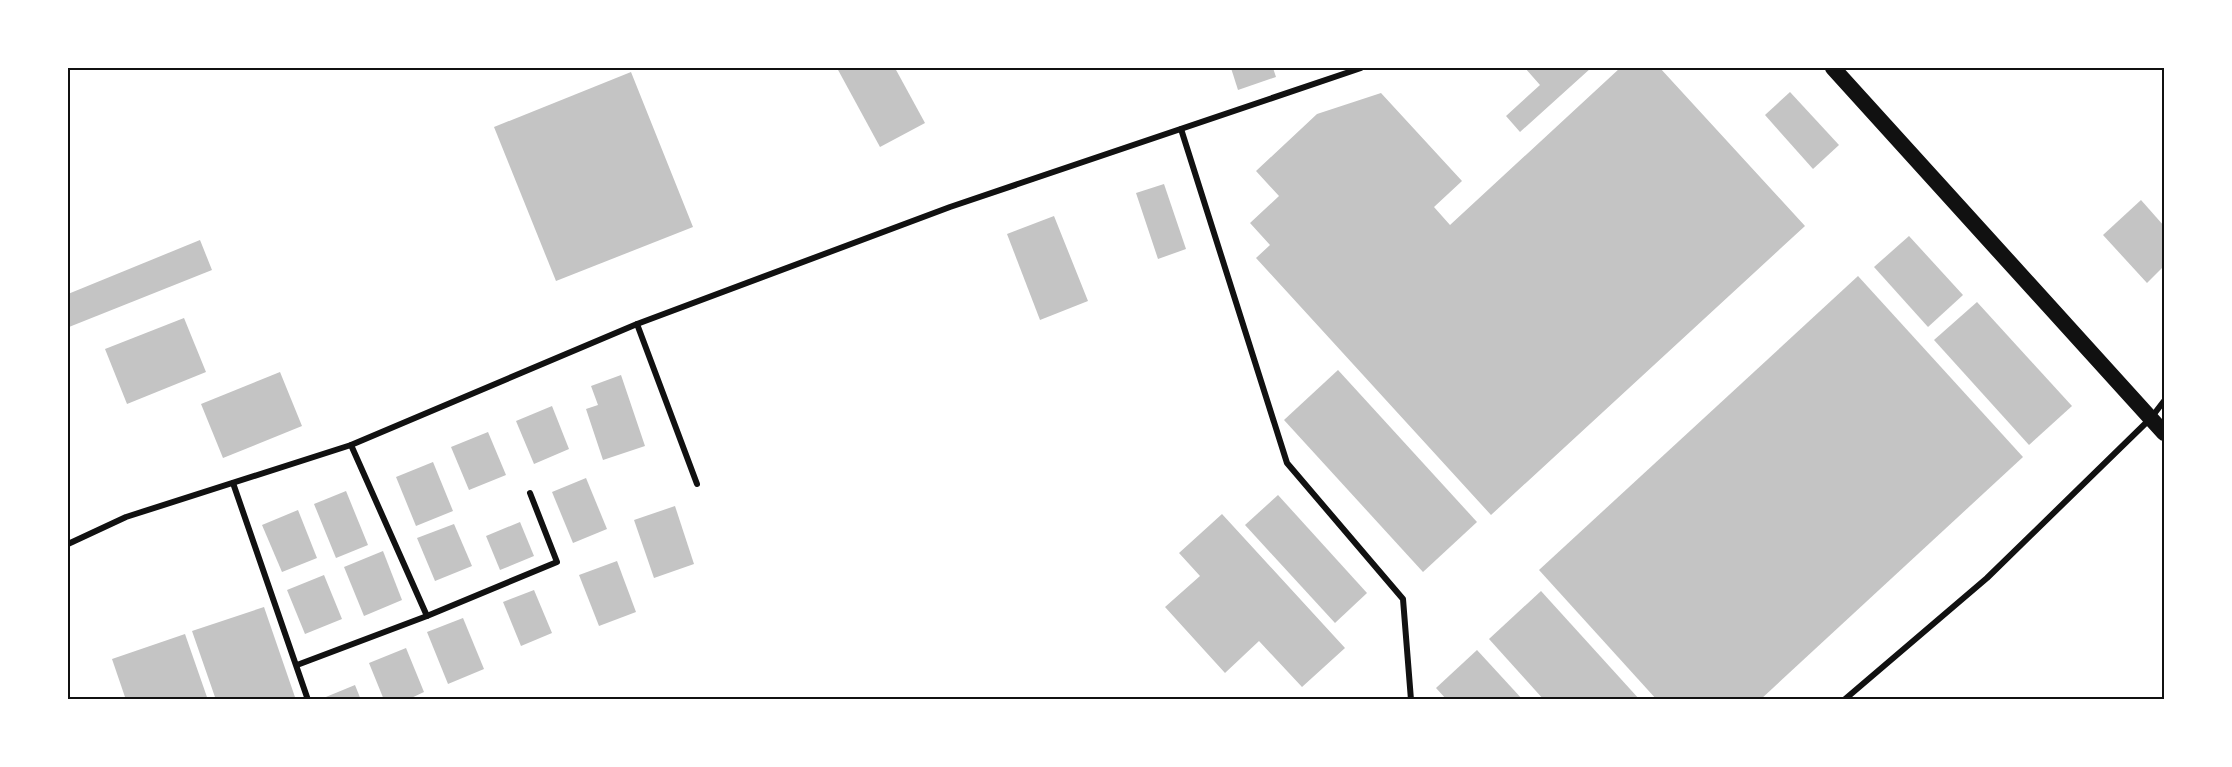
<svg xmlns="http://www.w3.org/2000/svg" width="2232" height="767" viewBox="0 0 2232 767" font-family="Karla,sans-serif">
	<rect width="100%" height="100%" fill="#fff"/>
	<!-- building -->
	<g fill="#c4c4c4">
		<path d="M837,68h58l30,55 -45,24z"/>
		<path d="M1231,68h42l3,9 -38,13z"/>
		<path d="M1525,68h66l-71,64 -14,-16 34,-31z"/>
		<path d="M1620,68h40l145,158 -314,289 -235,-257 14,-13 -20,-22 29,-27 -23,-25 61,-57 64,-21 81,88 -28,26 16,18z"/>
		<path d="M631,72l62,155 -137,54 -62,-154z"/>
		<path d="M1790,92l49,53 -26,24 -48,-54z"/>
		<path d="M1164,184l22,65 -28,10 -22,-66z"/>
		<path d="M2141,200l23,26v40l-17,17 -44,-48z"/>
		<path d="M1054,216l34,85 -48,19 -33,-86z"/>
		<path d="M1909,236l54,59 -35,32 -54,-60z"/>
		<path d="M200,240l12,30 -143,57 -1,-4v-29z"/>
		<path d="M1858,276l165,181 -263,243h-103l-118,-130z"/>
		<path d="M1977,302l95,104 -43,39 -95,-105z"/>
		<path d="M184,318l22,54 -79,32 -22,-55z"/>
		<path d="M1338,370l139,152 -54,50 -139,-152z"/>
		<path d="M280,372l22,54 -79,32 -22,-54z"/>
		<path d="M621,375l24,71 -42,14 -17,-51 12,-4 -7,-19z"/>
		<path d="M552,406l17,43 -35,15 -18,-43z"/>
		<path d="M488,432l18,43 -37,15 -18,-43z"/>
		<path d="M433,462l20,49 -37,15 -20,-49z"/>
		<path d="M586,478l21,51 -34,14 -21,-51z"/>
		<path d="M346,491l22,54 -32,13 -22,-54z"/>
		<path d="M1278,495l89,98 -32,30 -90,-98z"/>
		<path d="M675,506l19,58 -40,14 -20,-58z"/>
		<path d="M298,510l19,48 -35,14 -20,-47z"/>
		<path d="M1222,514l123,134 -43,39 -43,-46 -34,32 -60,-66 35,-31 -21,-23z"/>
		<path d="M520,522l14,34 -34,14 -14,-34z"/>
		<path d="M454,524l18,42 -37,15 -18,-43z"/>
		<path d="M383,551l19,49 -38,16 -20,-49z"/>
		<path d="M617,561l19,51 -37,14 -20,-51z"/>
		<path d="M324,575l18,44 -37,15 -18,-44z"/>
		<path d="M534,590l18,43 -31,13 -18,-44z"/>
		<path d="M1541,591l99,109h-96l-55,-61z"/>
		<path d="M264,607l32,93h-80l-24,-69z"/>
		<path d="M463,618l21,51 -36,15 -21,-52z"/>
		<path d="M185,634l23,66h-82l-14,-41z"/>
		<path d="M406,648l18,44 -17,8h-23l-15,-37z"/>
		<path d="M1477,650l46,50h-76l-11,-12z"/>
		<path d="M355,685l6,15h-40v-1z"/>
	</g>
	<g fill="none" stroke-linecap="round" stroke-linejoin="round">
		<!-- minor -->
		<g stroke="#111" stroke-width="6">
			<path d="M1181,129l106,334 116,136 8,101"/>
			<path d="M637,324l60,160"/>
			<path d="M351,445l76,171"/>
			<path d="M233,483l75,217"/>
			<path d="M68,544l58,-27 225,-72 286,-121 313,-117 411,-139"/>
			<path d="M297,665l130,-49 130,-54 -27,-69"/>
			<path d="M1844,700l143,-122 164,-160 13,-17"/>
		</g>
		<!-- trunk -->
		<path stroke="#111" stroke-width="16" d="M1833,68l331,365"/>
	</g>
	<!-- border -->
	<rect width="2232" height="767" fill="none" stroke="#ffffff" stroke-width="138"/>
	<rect x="69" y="69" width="2094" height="629" fill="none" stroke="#111" stroke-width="2"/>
</svg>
